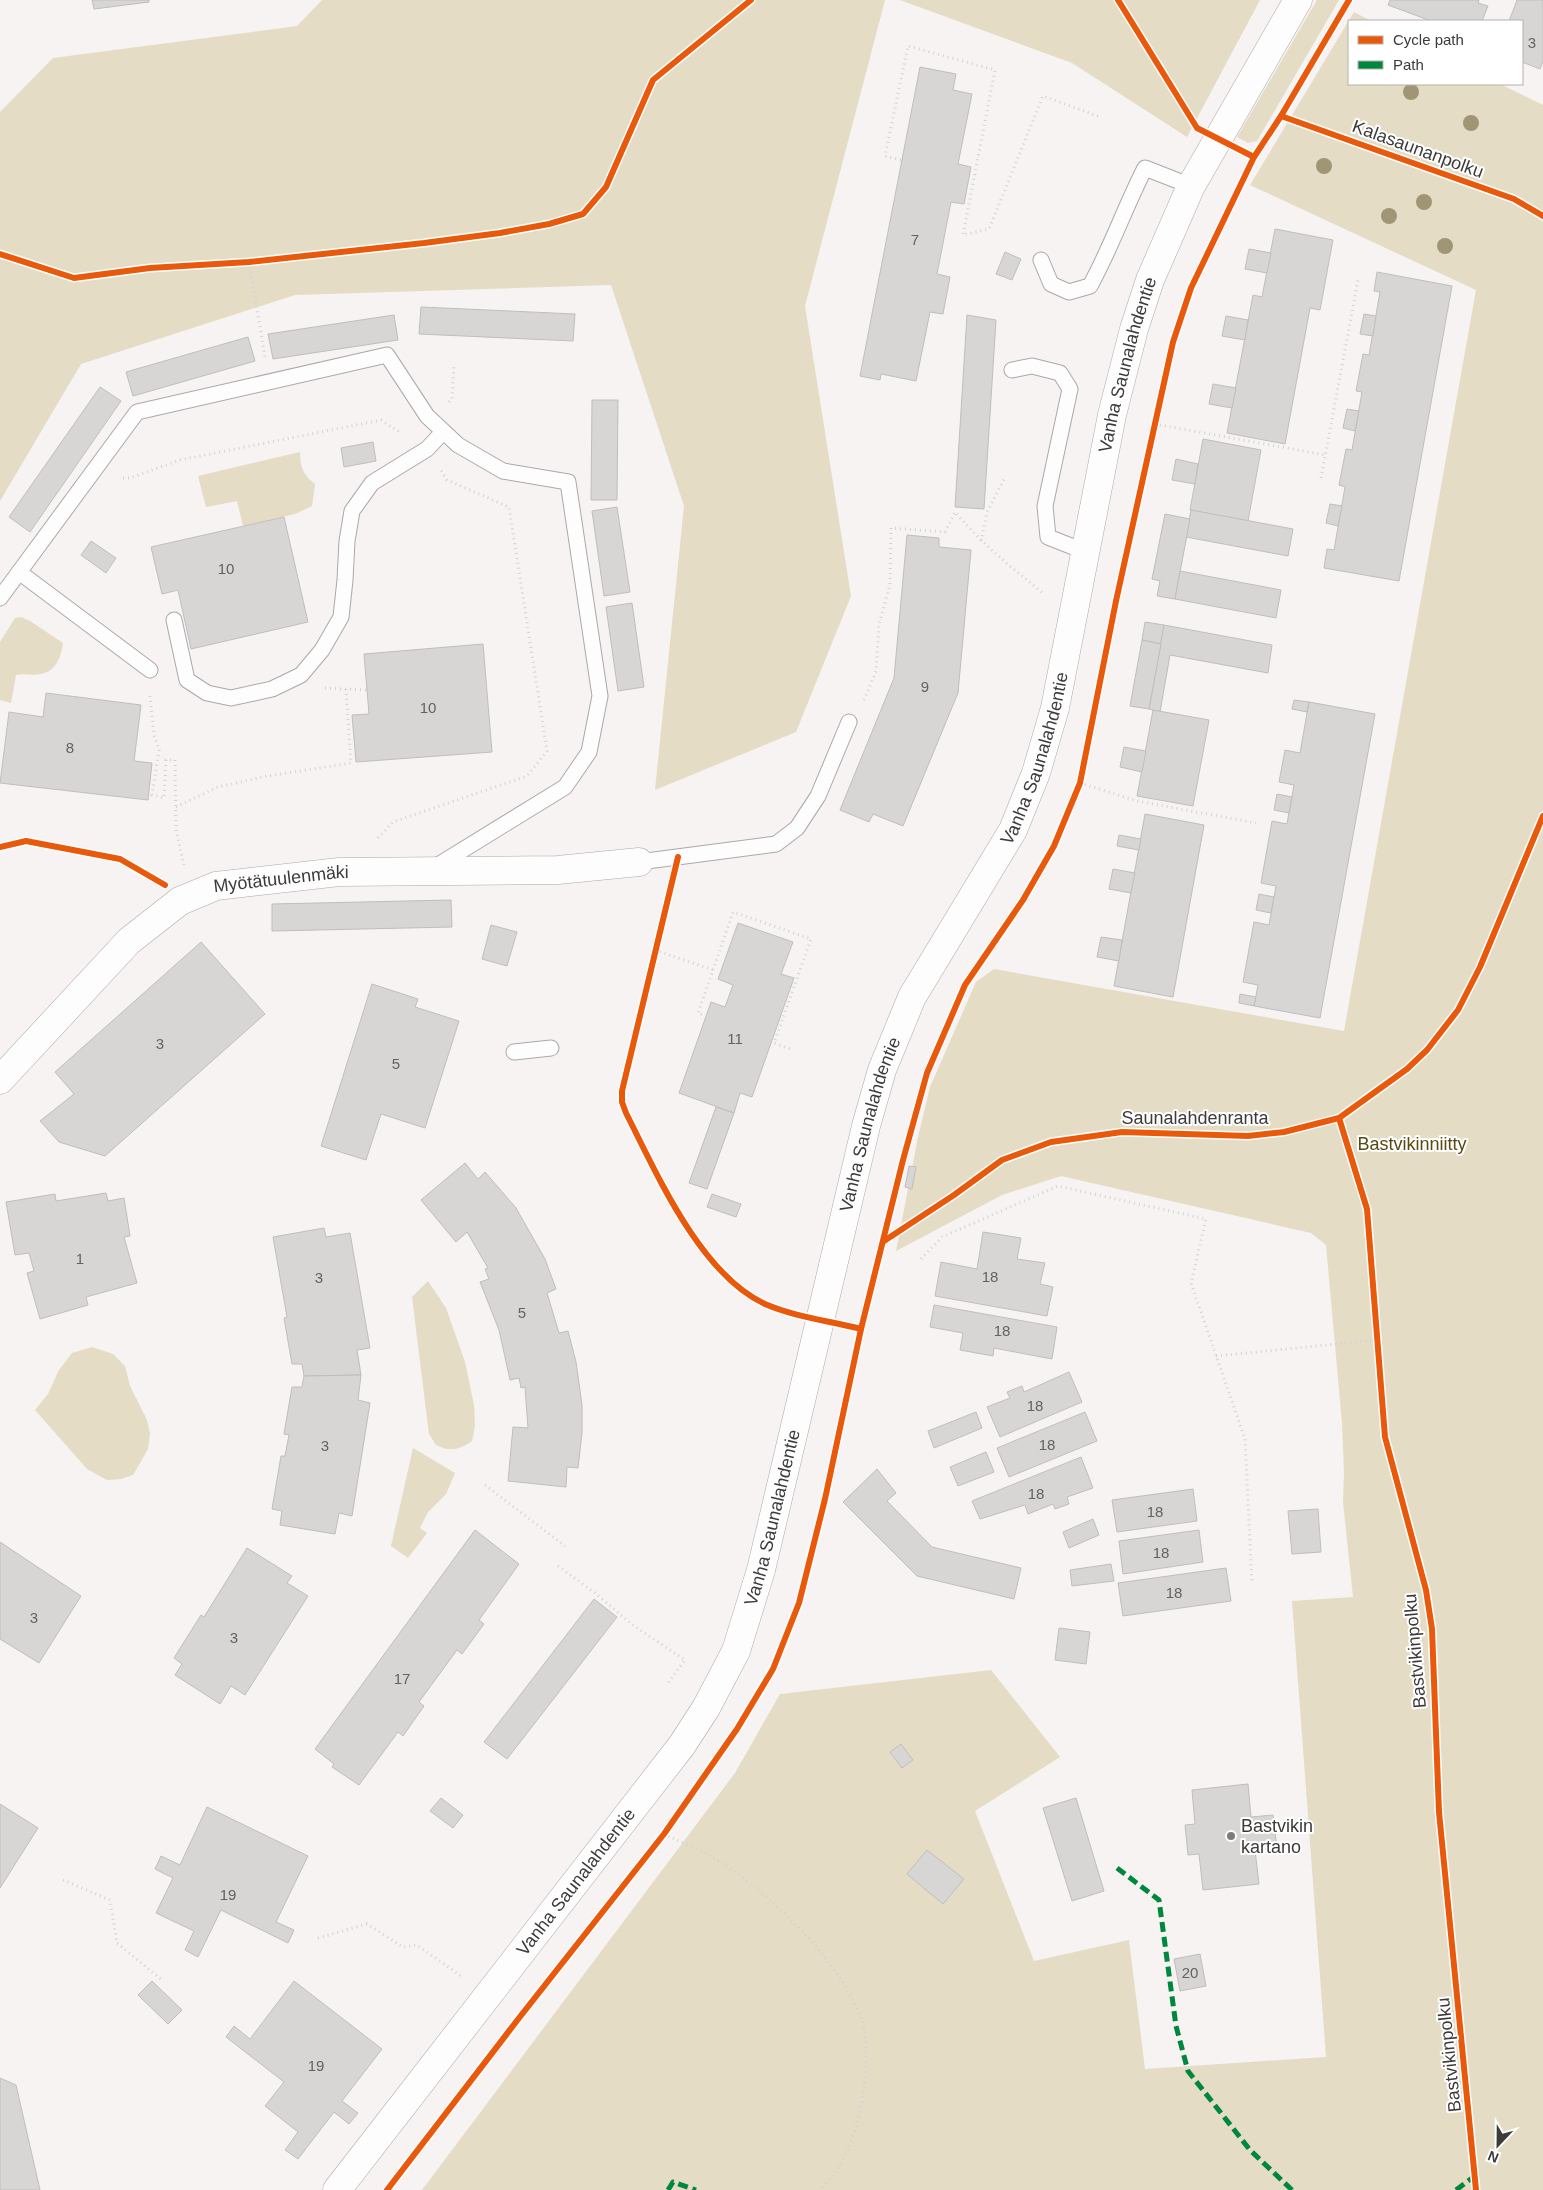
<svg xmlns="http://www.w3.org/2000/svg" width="1543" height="2190" viewBox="0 0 1543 2190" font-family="Arial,sans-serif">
	<rect width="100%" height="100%" fill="#f6f3f2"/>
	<!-- green -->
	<g fill="#e4dcc4">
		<path d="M322,0h563l-80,306 46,290 -55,136 -141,58 29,-284 -73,-221 -316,10 -214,69 -81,137v-389l53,-54 244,-32z"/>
		<path d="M900,0h360l-73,137 -115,-74z"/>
		<path d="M1317,0h22l-82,141 -9,2 -11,-6z"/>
		<path d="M1354,12l17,9h-22v63h151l43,21v2085h-1121l313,-417 45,-79 211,-24 69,87 -85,54 59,150 95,-21 16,129 181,-12 -34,-456 61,-4 -10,-95 1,-29 -2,-50 -16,-178 -15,-12 -250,-57 -59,19 -106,56 22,-114 12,-50 46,-105 18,-13 350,62 132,-741 -226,-105z"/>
		<path d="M300,452c0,16 3,22 15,32l-3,22 -17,8 -52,12 -6,-25 -31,6 -8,-31z"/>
		<path d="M21,617l9,4 33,22c-2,13 -6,28 -22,31 -9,2 -16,-1 -25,1l-5,28 -11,-3v-58l15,-24z"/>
		<path d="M428,1281l18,27 19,54 9,43 1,21 -3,15c-13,9 -22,11 -36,4l-7,-11 -17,-137z"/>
		<path d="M92,1347l21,7 12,12 5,20 17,34 3,14 -2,15 -15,26 -12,4 -14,1 -20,-11 -52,-59 13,-16 11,-24 13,-17z"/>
		<path d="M413,1448l42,25 -9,21 -18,18 -8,16 7,5 -19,25 -17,-12z"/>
	</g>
	<!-- building -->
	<g fill="#d8d6d5" stroke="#c0bebd">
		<path d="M92,0h57v2l-55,7z"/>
		<path d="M1390,0h89l-1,3 10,3 -6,15h-51l-43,-16z"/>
		<path d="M1517,0h26v62l-3,7 -18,-7v-41h-13z"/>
		<path d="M920,67l36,7 -3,16 19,4 -14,70 13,3 -7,37 -13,-2 -14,72 13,3 -7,37 -13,-2 -14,69 -35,-7 -1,6 -20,-4z"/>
		<path d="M1275,229l58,11 -13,70 -10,-2 -25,136 -58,-11 26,-138 9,2z"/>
		<path d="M1249,249l22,4 -4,20 -22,-4z"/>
		<path d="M1005,252l16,7 -9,21 -16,-6z"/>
		<path d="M1377,272l75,14 -53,295 -75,-13 3,-19 7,1 11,-63 -6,-2 7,-36 6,1 10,-58 -6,-1 7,-37 6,1 11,-63 -6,-1z"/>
		<path d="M421,307l154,7 -2,27 -154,-7z"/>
		<path d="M1364,314l12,2 -3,20 -13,-2z"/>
		<path d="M394,315l4,25 -125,19 -5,-25z"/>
		<path d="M967,315l29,5 -12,189 -29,-2z"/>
		<path d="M1226,316l22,4 -3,20 -23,-4z"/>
		<path d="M248,337l7,24 -122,35 -7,-24z"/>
		<path d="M1213,384l23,4 -4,20 -23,-4z"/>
		<path d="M100,387l21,14 -91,131 -21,-15z"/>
		<path d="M592,400h26l-1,100h-26z"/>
		<path d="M1347,409l12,2 -4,20 -12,-3z"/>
		<path d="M1203,439l58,11 -13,71 -58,-11z"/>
		<path d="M373,442l3,19 -32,6 -3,-19z"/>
		<path d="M1176,459l22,5 -3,20 -23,-4z"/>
		<path d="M1330,504l12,2 -4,20 -12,-3z"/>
		<path d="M617,507l13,85 -26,4 -12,-85z"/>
		<path d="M1191,510l102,19 -5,27 -102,-19z"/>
		<path d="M1165,514l25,5 -15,80 -18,-3 3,-15 -8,-2z"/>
		<path d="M284,517l24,105 -117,27 -13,-59 -16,4 -11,-47z"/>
		<path d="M907,535l32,3v9l32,3 -13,143 -55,133 -30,-12 -4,8 -29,-12 54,-132z"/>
		<path d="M91,541l25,17 -10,15 -25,-18z"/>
		<path d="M1180,571l101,19 -5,28 -101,-19z"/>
		<path d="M632,603l12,84 -26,4 -12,-84z"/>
		<path d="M1145,622l19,3 -3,19 -19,-4z"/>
		<path d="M1164,625l108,20 -4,28 -98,-18 -10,57 -11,-3z"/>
		<path d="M1142,640l19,4 -12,65 -19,-3z"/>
		<path d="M483,644l9,108 -136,10 -4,-47 17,-1 -5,-60z"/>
		<path d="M46,693l95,12 -7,56 18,2 -4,37 -148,-17 9,-71 34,5z"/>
		<path d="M1294,700l15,2 -2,10 -15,-3z"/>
		<path d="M1309,702l66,12 -55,304 -66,-12 4,-21 -15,-3 11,-60 15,3 5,-28 2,-11 -15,-3 11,-62 15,3 1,-6 6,-33 -15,-3 6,-32 15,3z"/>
		<path d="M1153,710l56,10 -16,86 -56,-10z"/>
		<path d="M1124,747l22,4 -4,21 -22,-5z"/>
		<path d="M1277,794l15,3 -3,16 -15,-3z"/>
		<path d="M1145,814l59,11 -31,172 -59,-11z"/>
		<path d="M1119,835l22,4 -2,11 -22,-4z"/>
		<path d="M1113,869l22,4 -4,20 -22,-4z"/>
		<path d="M1259,894l15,3 -3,16 -15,-3z"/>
		<path d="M451,900l1,27 -180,4v-27z"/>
		<path d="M738,923l55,19 -12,32 13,4 -42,119 -12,-4 -6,20 -55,-20 32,-91 14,5 8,-22 -15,-6z"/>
		<path d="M491,925l26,7 -10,34 -25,-7z"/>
		<path d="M1101,937l21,3 -3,21 -22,-4z"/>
		<path d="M201,942l64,72 -160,142 -46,-14 -19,-21 34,-27 -19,-22z"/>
		<path d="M372,984l46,15 -3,8 44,14 -34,107 -44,-14 -15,46 -45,-14z"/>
		<path d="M1240,994l16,3 -2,9 -15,-3z"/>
		<path d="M716,1107l18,6 -27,76 -18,-6z"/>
		<path d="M465,1163l13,16 7,-7 31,36 29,51 11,30 -9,4 12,40 9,-2 8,31 6,43v28l-4,35 -11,-1 -1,20 -58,-6 5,-54 15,1 -3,-41 -4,1 -2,-10 -9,2 -11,-50 -19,-48 9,-3 -4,-10 3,-1 -21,-36 -11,10 -35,-42z"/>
		<path d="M909,1166l7,1 -4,22 -7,-2z"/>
		<path d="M106,1193l2,8 16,-3 6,38 -6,1 13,46 -51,14 2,8 -48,14 -13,-46 7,-2 -5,-18 -14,2 -9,-53 49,-8 1,7z"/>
		<path d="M712,1194l29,10 -5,13 -29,-10z"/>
		<path d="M324,1228l2,9 24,-4 20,115 -13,2 4,25 -57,1 -2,-12h-10l-8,-46 3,-1 -14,-80z"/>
		<path d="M983,1232l38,6 -4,21 28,4 -5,21 13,3 -6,29 -112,-20 6,-34 36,7z"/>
		<path d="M934,1305l123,22 -5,32 -58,-11 -1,8 -33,-6 3,-17 -33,-6z"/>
		<path d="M1069,1372l13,30 -82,35 -13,-30 23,-9 -3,-6 15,-6 2,6z"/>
		<path d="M361,1375l-3,25 12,3 -18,113 -13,-3 -4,21 -55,-9 2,-14 -10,-2 9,-53h4l4,-21 -5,-1 8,-47h10l2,-11z"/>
		<path d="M976,1412l6,16 -48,20 -6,-17z"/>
		<path d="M1085,1412l12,29 -88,36 -12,-29z"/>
		<path d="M986,1452l8,20 -36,14 -8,-19z"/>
		<path d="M1081,1457l12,31 -26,9 2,7 -14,5 -2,-5 -25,10 -3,-9 -45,14 -8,-18z"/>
		<path d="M877,1469l19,24 -9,8 45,46 89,21 -7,31 -97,-23 -74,-74z"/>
		<path d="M1193,1489l4,32 -80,11 -5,-32z"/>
		<path d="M1318,1509l3,43 -29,2 -4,-43z"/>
		<path d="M1093,1519l6,16 -30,13 -6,-16z"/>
		<path d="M475,1530l44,34 -40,56 5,4 -22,30 -5,-4 -38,52 5,4 -21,30 -5,-4 -39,53 -27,-18 2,-3 -19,-15z"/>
		<path d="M1199,1530l4,32 -80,12 -4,-33z"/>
		<path d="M0,1542l81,54 -42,67 -39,-24z"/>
		<path d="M247,1548l45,28 -5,7 21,13 -63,99 -14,-9 -11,18 -45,-29 7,-11 -8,-6 27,-43 3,2z"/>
		<path d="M1111,1564l3,17 -42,5 -2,-16z"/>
		<path d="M1226,1568l5,33 -108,15 -5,-33z"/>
		<path d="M594,1599l23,18 -110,142 -23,-17z"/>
		<path d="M1059,1628l31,4 -4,32 -31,-4z"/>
		<path d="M901,1744l12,16 -11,8 -12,-16z"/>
		<path d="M1248,1784l3,33 22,-2 4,33 -22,2 4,34 -56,6 -4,-36 -11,1 -3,-30 10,-1 -3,-34z"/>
		<path d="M441,1798l22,17 -10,13 -23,-17z"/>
		<path d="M1076,1798l28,93 -32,10 -29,-93z"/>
		<path d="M0,1804l38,24 -38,60z"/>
		<path d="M207,1807l101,49 -32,66 18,8 -6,13 -67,-33 -23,47 -13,-7 9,-19 -38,-18 17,-35 -18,-9 6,-13 19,9z"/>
		<path d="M927,1850l37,29 -21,25 -36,-30z"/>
		<path d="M1200,1954l6,32 -26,5 -6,-32z"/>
		<path d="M152,1981l30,29 -14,14 -30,-29z"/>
		<path d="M294,1981l88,68 -40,52 16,12 -9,11 -15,-12 -36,47 -13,-9 13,-18 -33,-26 19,-24 -58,-45 8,-11 16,13z"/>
		<path d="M0,2078l16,7 24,105h-40z"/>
	</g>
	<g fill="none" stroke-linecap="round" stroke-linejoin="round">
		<defs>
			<g id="service">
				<path d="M1041,260l10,24 18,8 21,-6c21,-38 35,-79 55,-118l46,18"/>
				<path d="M1012,370l20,-4 28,7 10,16 -25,117 3,31 38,15"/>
				<path d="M19,572l131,98"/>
				<path d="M0,598l137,-186 250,-57 40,61 31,29 45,26 65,11 32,214 -11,56 -24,35 -130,80"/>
				<path d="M174,620l13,60 20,13 24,5 41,-9 29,-14 21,-25 19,-33 4,-37 2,-39 5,-30 20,-28 55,-34 16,-17"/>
				<path d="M639,862l137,-18 21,-16 21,-32 31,-74"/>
				<path d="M514,1052l37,-4"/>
			</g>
			<g id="minor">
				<path id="s1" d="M0,1080l129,-139 51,-40 36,-15 123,-14 219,-2 81,-8"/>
			</g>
			<g id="tertiary">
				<path id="s2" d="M337,2190l345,-445 24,-37 30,-57 25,-81 105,-444 16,-56 30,-73 101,-167 23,-57 19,-65 57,-293 22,-86 16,-49 41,-94 107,-186"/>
			</g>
		</defs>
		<!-- service casing -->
		<use href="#service" stroke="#aba9a8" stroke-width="17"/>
		<!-- minor casing -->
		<use href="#minor" stroke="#aba9a8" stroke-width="29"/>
		<!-- tertiary casing -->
		<use href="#tertiary" stroke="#aba9a8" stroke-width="29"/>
		<!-- path -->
		<g stroke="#d3d2d2" stroke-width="3" stroke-dasharray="1 4" stroke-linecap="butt">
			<path d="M901,160l-16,-4 23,-110 87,24 -32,165 26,-6 54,-133 57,21"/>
			<path d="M249,262l16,95"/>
			<path d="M449,402l3,-3 2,-35"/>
			<path d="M1155,424l170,31"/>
			<path d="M123,478h7l50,-18 201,-40 20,13"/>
			<path d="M1321,478l37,-198"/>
			<path d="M981,541l6,-29 17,-33"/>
			<path d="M325,688l42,2"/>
			<path d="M150,696l4,39 5,15 -7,45 12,3 2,-38h9l1,70 8,35"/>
			<path d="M864,700l12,-29 3,-47 11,-39 1,-57 54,4 10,-20c28,33 56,55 89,82"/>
			<path d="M1080,783l57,18 119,22"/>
			<path d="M176,807l42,-20 50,-11 83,-13 -5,-74"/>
			<path d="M378,838l15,-16 134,-46 20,-25 -38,-244 -62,-27 -6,-10"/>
			<path d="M655,950l58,20 -15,43 8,3"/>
			<path d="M713,970l20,-58 78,27 -37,104 19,7"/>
			<path d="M921,1259l21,-22 116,-51 148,33 -15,64 54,156 7,145"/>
			<path d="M1216,1356l161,-16"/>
			<path d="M485,1485l80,61"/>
			<path d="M558,1566l37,27 39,33 51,34 -17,23"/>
			<path d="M664,1834c20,10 43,18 61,31 52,36 108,90 134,148 17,38 2,118 -20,154 -5,8 -13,15 -19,23"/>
			<path d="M63,1880l47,20 7,43 45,37"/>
			<path d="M318,1938l49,-14 36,23 14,-2 44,31"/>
		</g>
		<!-- service -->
		<use href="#service" stroke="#fefdfd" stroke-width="15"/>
		<!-- minor -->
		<use href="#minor" stroke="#fefdfd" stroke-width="28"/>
		<!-- tertiary -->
		<use href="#tertiary" stroke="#fefdfd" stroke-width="28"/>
		<!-- quiet -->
		<g stroke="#00873e" stroke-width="5" stroke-dasharray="10 5" stroke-linecap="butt">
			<path d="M1117,1868l42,32 17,126 12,45 62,79 42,40"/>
			<path d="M668,2190l5,-8 23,8"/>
			<path d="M1456,2190l19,-14"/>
		</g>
		<defs>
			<g id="cycleway">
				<path d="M1118,0l79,128 57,29"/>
				<path d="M1281,116l233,83 29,17"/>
				<path d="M0,254l74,24 76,-10 99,-6 175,-19 76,-10 49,-9 34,-10 23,-27 47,-107 98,-80"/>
				<path d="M0,847l26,-6 94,18 45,26"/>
				<path d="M678,857l-56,234v11l4,11c31,61 74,161 139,191 30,13 65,17 96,25"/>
				<path d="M1339,1118l28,91 18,228 41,153 6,39 7,183 37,378"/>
				<path d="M884,1241l70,-46 48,-35 49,-18 71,-10 126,4 36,-4 55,-14 68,-49 20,-19 31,-40 22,-43 63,-151"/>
				<path d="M387,2190l132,-172 145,-184 73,-105 36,-60 26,-66 26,-104 36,-170 42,-169 24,-87 38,-88 58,-85 31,-54 26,-63 36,-182 57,-259 18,-54 63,-131 27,-41 68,-116"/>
			</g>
		</defs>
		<!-- cycleway casing -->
		<use href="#cycleway" stroke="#fff" stroke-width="9"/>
		<!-- cycleway -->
		<use href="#cycleway" stroke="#e8590c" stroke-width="6"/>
	</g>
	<!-- trees -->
	<g fill="#a09676">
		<circle cx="1411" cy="92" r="8"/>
		<circle cx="1471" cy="123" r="8"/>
		<circle cx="1324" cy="166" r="8"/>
		<circle cx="1424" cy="202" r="8"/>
		<circle cx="1389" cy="216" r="8"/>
		<circle cx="1445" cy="246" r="8"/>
	</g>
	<!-- markers -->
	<circle fill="#7e7b7a" stroke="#fff" stroke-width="2" cx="1231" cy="1836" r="5"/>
	<g text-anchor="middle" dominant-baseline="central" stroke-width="4" stroke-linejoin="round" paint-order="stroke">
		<!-- number labels -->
		<g font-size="15" fill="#646261">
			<text x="1532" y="42">3</text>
			<text x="915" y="239">7</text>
			<text x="226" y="568">10</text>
			<text x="925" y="686">9</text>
			<text x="428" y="707">10</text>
			<text x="70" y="747">8</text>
			<text x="735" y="1038">11</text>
			<text x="160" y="1043">3</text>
			<text x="396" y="1063">5</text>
			<text x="80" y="1258">1</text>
			<text x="990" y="1276">18</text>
			<text x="319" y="1277">3</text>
			<text x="522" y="1312">5</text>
			<text x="1002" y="1330">18</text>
			<text x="1035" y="1405">18</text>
			<text x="1047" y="1444">18</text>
			<text x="325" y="1445">3</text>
			<text x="1036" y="1493">18</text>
			<text x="1155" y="1511">18</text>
			<text x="1161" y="1552">18</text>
			<text x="1174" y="1592">18</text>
			<text x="34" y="1617">3</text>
			<text x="234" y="1637">3</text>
			<text x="402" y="1678">17</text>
			<text x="228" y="1894">19</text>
			<text x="1190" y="1972">20</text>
			<text x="316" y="2065">19</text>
		</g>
		<!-- street labels -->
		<g font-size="18" fill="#3d3b3a" stroke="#fff">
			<text transform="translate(1418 149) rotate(20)">Kalasaunanpolku</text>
			<text stroke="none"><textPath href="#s2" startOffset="2025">Vanha Saunalahdentie</textPath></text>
			<text stroke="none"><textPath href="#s2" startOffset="1620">Vanha Saunalahdentie</textPath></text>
			<text stroke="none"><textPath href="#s1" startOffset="359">Myötätuulenmäki</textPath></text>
			<text x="1195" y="1118">Saunalahdenranta</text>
			<text stroke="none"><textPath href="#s2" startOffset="1215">Vanha Saunalahdentie</textPath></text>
			<text stroke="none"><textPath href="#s2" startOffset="810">Vanha Saunalahdentie</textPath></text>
			<text transform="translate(1415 1651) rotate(-95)">Bastvikinpolku</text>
			<text stroke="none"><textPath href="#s2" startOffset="390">Vanha Saunalahdentie</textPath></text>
			<text transform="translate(1449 2055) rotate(-96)">Bastvikinpolku</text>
		</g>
		<!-- park labels -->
		<g font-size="18" fill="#594a10" stroke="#fff">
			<text x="1412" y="1144">Bastvikinniitty</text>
		</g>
		<!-- poi labels -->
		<g font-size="18" fill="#3d3b3a" stroke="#fff" text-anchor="start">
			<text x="1241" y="1826">Bastvikin<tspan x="1241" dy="21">kartano</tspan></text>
		</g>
	</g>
	<!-- legend -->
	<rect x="1348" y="20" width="175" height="65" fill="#ffffff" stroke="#b1b1b0"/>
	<rect x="1358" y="36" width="25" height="8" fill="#e8590c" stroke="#b1b1b0"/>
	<text x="1393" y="45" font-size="15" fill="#3d3b3a">Cycle path</text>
	<rect x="1358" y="61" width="25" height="8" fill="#00873e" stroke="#b1b1b0"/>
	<text x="1393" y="70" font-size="15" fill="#3d3b3a">Path</text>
	<!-- north arrow -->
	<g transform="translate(1498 2145) rotate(202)" stroke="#ffffff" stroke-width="4" paint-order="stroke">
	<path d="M0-4L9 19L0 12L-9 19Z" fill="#3d3b3a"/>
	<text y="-8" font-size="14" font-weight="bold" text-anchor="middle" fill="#3d3b3a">N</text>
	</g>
</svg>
